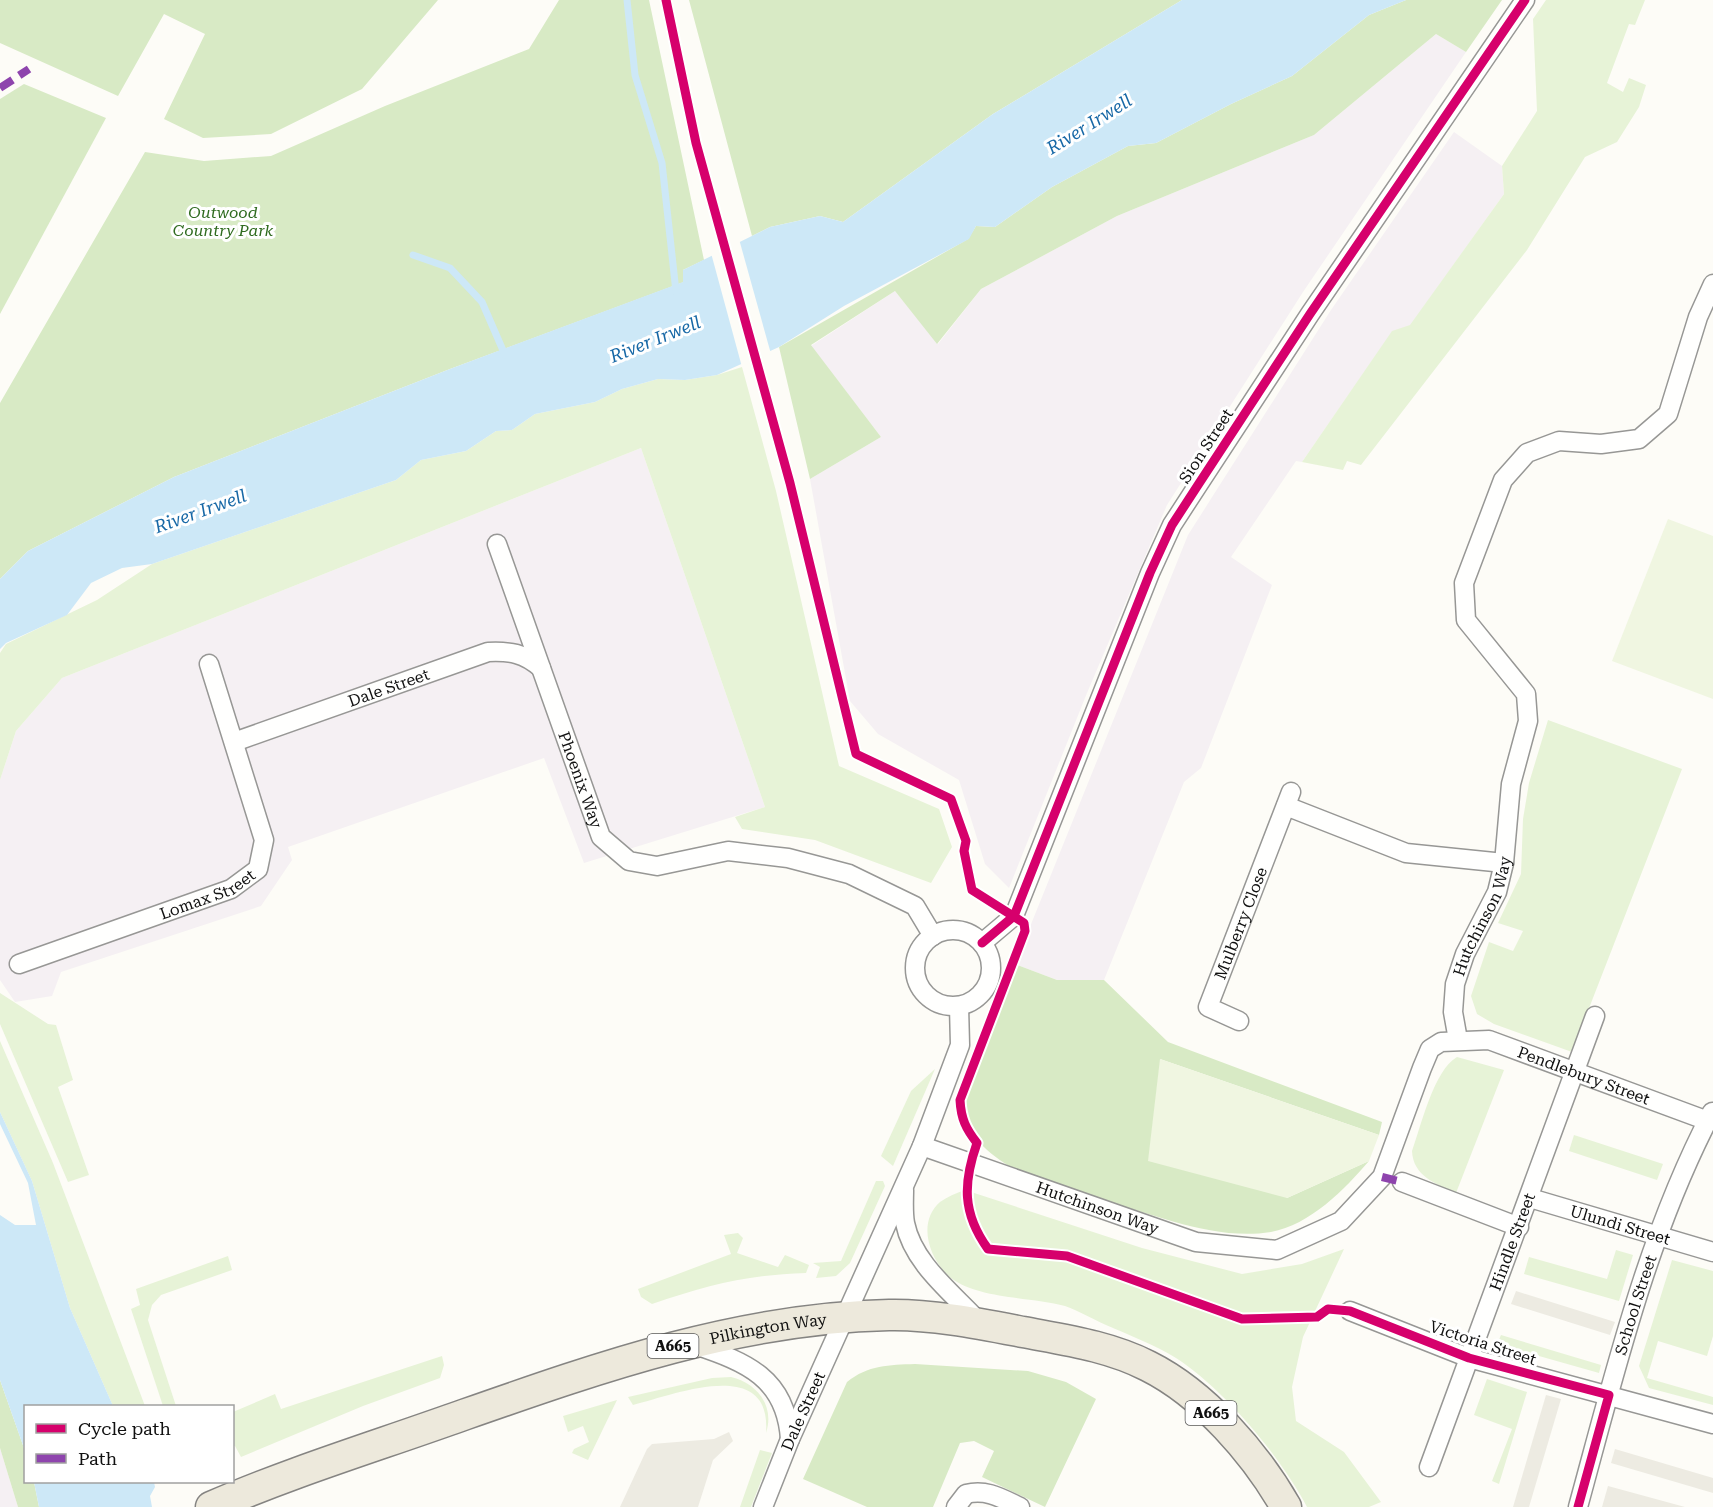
<svg xmlns="http://www.w3.org/2000/svg" width="1713" height="1507" viewBox="0 0 1713 1507" font-family="'Roboto Serif',serif">
	<rect width="100%" height="100%" fill="#fdfcf7"/>
	<!-- industrial -->
	<g fill="#f5f0f3">
		<path d="M1436,34l30,18 -163,240 -136,213 -80,188 -78,195 -24,-24 -26,-84 -81,-46 -28,-33 -40,-222 71,-42 -70,-91 84,-55 43,53 43,-55 136,-73 197,-81z"/>
		<path d="M1454,132l48,34 2,28 -94,132 -18,6 -90,130 -6,-1 -65,96 41,28 -71,183 -17,14 -80,198h-47l-42,-16 173,-429 143,-225z"/>
		<path d="M641,448l124,359 -181,56 -40,-105 -256,89 4,13 -31,46 -200,66 -9,24 -37,6 -15,-22v-200l16,-49 46,-53z"/>
		<path d="M0,1448l18,59h-18z"/>
	</g>
	<!-- green -->
	<g fill="#e7f3d7">
		<path d="M1546,0h99l-10,25 -6,-1 -22,59 16,9 6,-14 17,7 -7,22 -22,35 -32,15 -58,93 -166,215 -14,-4 -4,9 -41,-8 90,-131 18,-6 94,-131 -2,-28 35,-55 -4,-92z"/>
		<path d="M742,367l34,124 63,275 100,43 13,38 -21,36 -116,-43 -73,-11 -7,-12 30,-10 -124,-359 -579,230 -46,53 -16,49v-127l6,-9 91,-44 55,-36 244,-84 25,-20 45,-9 30,-20 16,-1 23,-16 60,-12 27,-13 36,-10 27,1 32,-5z"/>
		<path d="M1548,720l134,49 -110,283 -78,-28 -17,-10 -6,-18 18,-54 24,9 10,-20 -25,-8 23,-49 2,-55 6,-36z"/>
		<path d="M0,993l48,31 8,1 17,55 -15,7 31,88 -21,7 -68,-158z"/>
		<path d="M0,1041l53,122 92,243h-32l-43,-98 -38,-127 -32,-69z"/>
		<path d="M1457,1057l47,13 -48,123c-20,-9 -43,-17 -44,-42 9,-25 22,-81 45,-94z"/>
		<path d="M935,1069l-42,97 -12,-10 30,-65z"/>
		<path d="M1574,1135l89,29 -6,16 -88,-29z"/>
		<path d="M876,1181h7l2,5 -35,77 -14,13 -20,2 4,-11 -7,-4 28,-2z"/>
		<path d="M965,1190l177,58 100,26 60,-10 42,-15 -41,88 -11,50 4,34 48,31 37,50 -12,5h-62c-26,-50 -83,-118 -131,-149 -21,-13 -47,-23 -70,-33 -13,-6 -27,-14 -41,-19 -33,-9 -87,-7 -114,-28 -21,-17 -35,-55 -11,-76 7,-5 16,-9 25,-12z"/>
		<path d="M738,1233l5,5 -6,15 41,14 7,-12 24,10 -3,8c-60,2 -97,12 -154,31l-11,-7 -3,-8 93,-35 -7,-19z"/>
		<path d="M1616,1250l17,5 -14,46 -95,-27 5,-17 78,22z"/>
		<path d="M228,1256l4,14 -71,25 -9,10 -4,15 28,86h-13l-32,-97 9,-4 -4,-16z"/>
		<path d="M1672,1260l41,11v65l-6,20 -49,-15 -11,37 66,19v8l-64,-17 -10,-22z"/>
		<path d="M1501,1335l100,30 -2,8 -102,-29z"/>
		<path d="M442,1356l2,9 -4,13 -77,28 -122,51 -6,-11h-2v-34l42,-18 6,15z"/>
		<path d="M731,1377c26,6 44,29 35,56 6,-78 -92,-38 -133,-28l-5,-8 84,-19z"/>
		<path d="M1487,1379l40,13 -28,92 -7,-3 20,-52 -38,-14z"/>
		<path d="M617,1400l-29,60 -16,-7 2,-4 15,-7 -6,-16 -15,6 -5,-16z"/>
		<path d="M760,1450l12,3 -21,54h-11z"/>
	</g>
	<!-- forest -->
	<g fill="#d8eac5">
		<path d="M0,0h438l-76,89 -91,45 -68,4 -39,-19 41,-85 -41,-20 -46,82 -118,-53z"/>
		<path d="M559,0h90l55,260 -21,10 1,12 -234,87 -276,108 -146,74 -28,28v-176l145,-251 59,9 67,-5 114,-50 144,-57z"/>
		<path d="M689,0h493l-189,114 -150,108 -23,-6 -50,11 -18,9z"/>
		<path d="M1406,0h96l-36,52 -30,-18 -122,101 -197,81 -136,73 -44,55 -42,-53 -84,54 70,92 -71,42 -31,-132 189,-108 8,-13 19,1 57,-40 76,-41 28,-3 75,-39 61,-28 77,-61z"/>
		<path d="M24,84l82,34 -106,196v-215z"/>
		<path d="M1015,964l42,16h47l64,62 214,80 -3,13 -219,-76 127,139 82,-37c-24,28 -59,64 -98,71 -56,9 -115,-17 -168,-32 -22,-6 -46,-10 -66,-19 -27,-12 -68,-37 -74,-68 -6,-27 40,-120 52,-149z"/>
		<path d="M915,1364l113,7 38,11 30,17 -51,108 -63,-30 12,-26 -20,-10 -14,2 -27,64h-66l-64,-28 44,-97c21,-17 42,-17 68,-18z"/>
		<path d="M0,1380l25,71 1,31h8l5,25h-21l-18,-59z"/>
	</g>
	<!-- pitch -->
	<g fill="#f0f6e1">
		<path d="M1668,519l45,17v163l-101,-38z"/>
		<path d="M1160,1059l219,76 -10,26 -82,37 -139,-37z"/>
	</g>
	<!-- plaza -->
	<g fill="#edebe2">
		<path d="M1516,1291l99,31 -5,13 -99,-31z"/>
		<path d="M1546,1395l15,4 -32,108h-16z"/>
		<path d="M729,1432l4,9 -20,19 -15,47h-78l27,-58 5,-5 62,-5z"/>
		<path d="M1615,1449l98,29v15l-102,-30z"/>
		<path d="M1608,1486l77,21h-83z"/>
	</g>
	<!-- water -->
	<g fill="#cde8f7">
		<path d="M1182,0h224l-37,15 -77,61 -61,28 -75,39 -28,3 -76,41 -57,40 -19,-1 -7,13 -125,67 -65,41 -62,28 -32,5 -27,-1 -36,10 -27,13 -60,12 -23,16 -16,1 -30,20 -45,9 -25,20 -244,84 -30,4 -31,15 -24,32 -61,28 -6,6v-70l28,-28 146,-74 276,-108 233,-87v-12l87,-43 50,-11 23,6 150,-108z"/>
		<path d="M0,1112l32,69 38,127 43,98h-87l-1,45 -25,-71v-165l15,10h21l-8,-42 -28,-59z"/>
		<path d="M34,1482h120l1,5 -5,9 2,11h-113z"/>
	</g>
	<!-- pier -->
	<path fill="#fdfcf7" d="M739,239l32,115 -29,13 -31,-114z"/>
	<g fill="none" stroke-linecap="round" stroke-linejoin="round">
		<!-- stream -->
		<g stroke="#cde8f7" stroke-width="7">
			<path d="M627,0l8,75 27,88 14,129"/>
			<path d="M413,255l37,13 32,34 23,53"/>
		</g>
		<defs>
			<g id="street">
				<path id="s1" d="M497,544l104,293 28,24 28,5 71,-15 60,7 61,16 66,32 18,30"/>
				<path id="s2" d="M234,742l254,-90c22,-1 36,1 53,16"/>
				<path d="M1286,806l120,47 98,10"/>
				<circle cx="953" cy="968" r="38"/>
				<path d="M982,943l32,-27 136,-343 22,-48 26,-40 112,-171 215,-314"/>
				<path id="s3" d="M19,964l212,-75 27,-20 6,-29 -55,-176"/>
				<path id="s4" d="M1239,1021l-31,-14 83,-215"/>
				<path id="s5" d="M1458,1040l-5,-28 2,-28 10,-30 32,-62 7,-29 7,-79 17,-63 -2,-27 -60,-74 -2,-37 39,-103 24,-27 32,-12 42,3 38,-5 29,-25 30,-97 15,-33"/>
				<path id="s6" d="M922,1146l274,96 81,8 64,-29 41,-44 40,-109 8,-19 11,-7 48,-2 219,81"/>
				<path d="M1402,1182l117,45"/>
				<path d="M904,1190c0,10 -1,22 1,33 8,41 49,71 76,101"/>
				<path id="s7" d="M1530,1198l183,54"/>
				<path d="M1350,1311l119,47 244,66"/>
				<path d="M695,1345c51,17 91,33 95,94"/>
				<path id="s8" d="M1429,1467l166,-451"/>
				<path id="s9" d="M763,1507l27,-68 132,-293 38,-101 -1,-39"/>
				<path d="M956,1507l10,-13c21,-5 35,4 54,13"/>
				<path id="s10" d="M1578,1507c37,-135 69,-271 134,-395"/>
			</g>
			<g id="primary">
				<path id="s11" d="M211,1507c78,-34 159,-59 238,-87 143,-50 286,-102 440,-105 42,-1 92,9 134,17 42,8 86,14 125,34 56,28 107,87 138,141"/>
			</g>
		</defs>
		<!-- street casing -->
		<use href="#street" stroke="#979795" stroke-width="21"/>
		<!-- primary casing -->
		<use href="#primary" stroke="#858482" stroke-width="33"/>
		<!-- street -->
		<use href="#street" stroke="#fffffe" stroke-width="18"/>
		<!-- primary -->
		<use href="#primary" stroke="#ede9dc" stroke-width="30"/>
		<!-- quiet -->
		<g stroke="#8e44ad" stroke-width="8" stroke-dasharray="15 8" stroke-linecap="butt">
			<path d="M0,88l29,-19"/>
			<path d="M1382,1177l20,5"/>
		</g>
		<defs>
			<g id="cycleway">
				<path d="M666,0l30,143 94,340 66,271 95,45 15,42 -2,10 8,39 52,33 1,8 -65,169c1,19 6,29 17,43 -14,40 -15,70 11,106l79,7 175,63 75,-2 11,-8 22,2 119,47 140,37 -31,112"/>
				<path d="M982,943l32,-27 136,-343 22,-48 26,-40 112,-171 215,-314"/>
			</g>
		</defs>
		<!-- cycleway casing -->
		<use href="#cycleway" stroke="#fff" stroke-width="13"/>
		<!-- cycleway -->
		<use href="#cycleway" stroke="#d6006c" stroke-width="9"/>
	</g>
	<g text-anchor="middle" dominant-baseline="central" stroke-width="6" stroke-linejoin="round" paint-order="stroke">
		<!-- shield labels -->
		<g fill="#fff" stroke="#585858" stroke-width="1.5">
			<rect x="647.5" y="1334" width="51" height="24" rx="4.5"/>
			<rect x="1185.5" y="1401" width="51" height="24" rx="4.5"/>
		</g>
		<g font-size="15" font-weight="bold" fill="#111">
			<text x="673" y="1346">A665</text>
			<text x="1211" y="1413">A665</text>
		</g>
		<!-- park labels -->
		<g font-size="16" font-style="italic" fill="#2f6b1f" stroke="#fff">
			<text x="223" y="212">Outwood<tspan x="223" dy="18">Country Park</tspan></text>
		</g>
		<!-- street labels -->
		<g font-size="16" fill="#111" stroke="#fff">
			<text transform="translate(1206 446) rotate(-57)">Sion Street</text>
			<text stroke="none"><textPath href="#s2" startOffset="164">Dale Street</textPath></text>
			<text stroke="none"><textPath href="#s1" startOffset="250">Phoenix Way</textPath></text>
			<text stroke="none"><textPath href="#s3" startOffset="201">Lomax Street</textPath></text>
			<text stroke="none"><textPath href="#s5" startOffset="130">Hutchinson Way</textPath></text>
			<text stroke="none"><textPath href="#s4" startOffset="124">Mulberry Close</textPath></text>
			<text stroke="none"><textPath href="#s6" startOffset="801">Pendlebury Street</textPath></text>
			<text stroke="none"><textPath href="#s6" startOffset="186">Hutchinson Way</textPath></text>
			<text stroke="none"><textPath href="#s7" startOffset="94">Ulundi Street</textPath></text>
			<text stroke="none"><textPath href="#s8" startOffset="240">Hindle Street</textPath></text>
			<text stroke="none"><textPath href="#s10" startOffset="210">School Street</textPath></text>
			<text stroke="none"><textPath href="#s11" startOffset="586">Pilkington Way</textPath></text>
			<text transform="translate(1483 1343) rotate(18)">Victoria Street</text>
			<text stroke="none"><textPath href="#s9" startOffset="104">Dale Street</textPath></text>
		</g>
		<!-- water labels -->
		<g font-size="18" font-style="italic" fill="#1768a6" stroke="#fff">
			<text transform="translate(1089 124) rotate(-32)">River Irwell</text>
			<text transform="translate(655 339) rotate(-22)">River Irwell</text>
			<text transform="translate(200 511) rotate(-20)">River Irwell</text>
		</g>
	</g>
	<!-- legend -->
	<rect x="24" y="1405" width="210" height="78" fill="#ffffff" stroke="#a0a0a0" stroke-width="1.5"/>
	<rect x="36" y="1424" width="30" height="9" fill="#d6006c" stroke="#a0a0a0" stroke-width="1.5"/>
	<text x="78" y="1435" font-size="18" fill="#111111">Cycle path</text>
	<rect x="36" y="1454" width="30" height="9" fill="#8e44ad" stroke="#a0a0a0" stroke-width="1.5"/>
	<text x="78" y="1465" font-size="18" fill="#111111">Path</text>
</svg>
